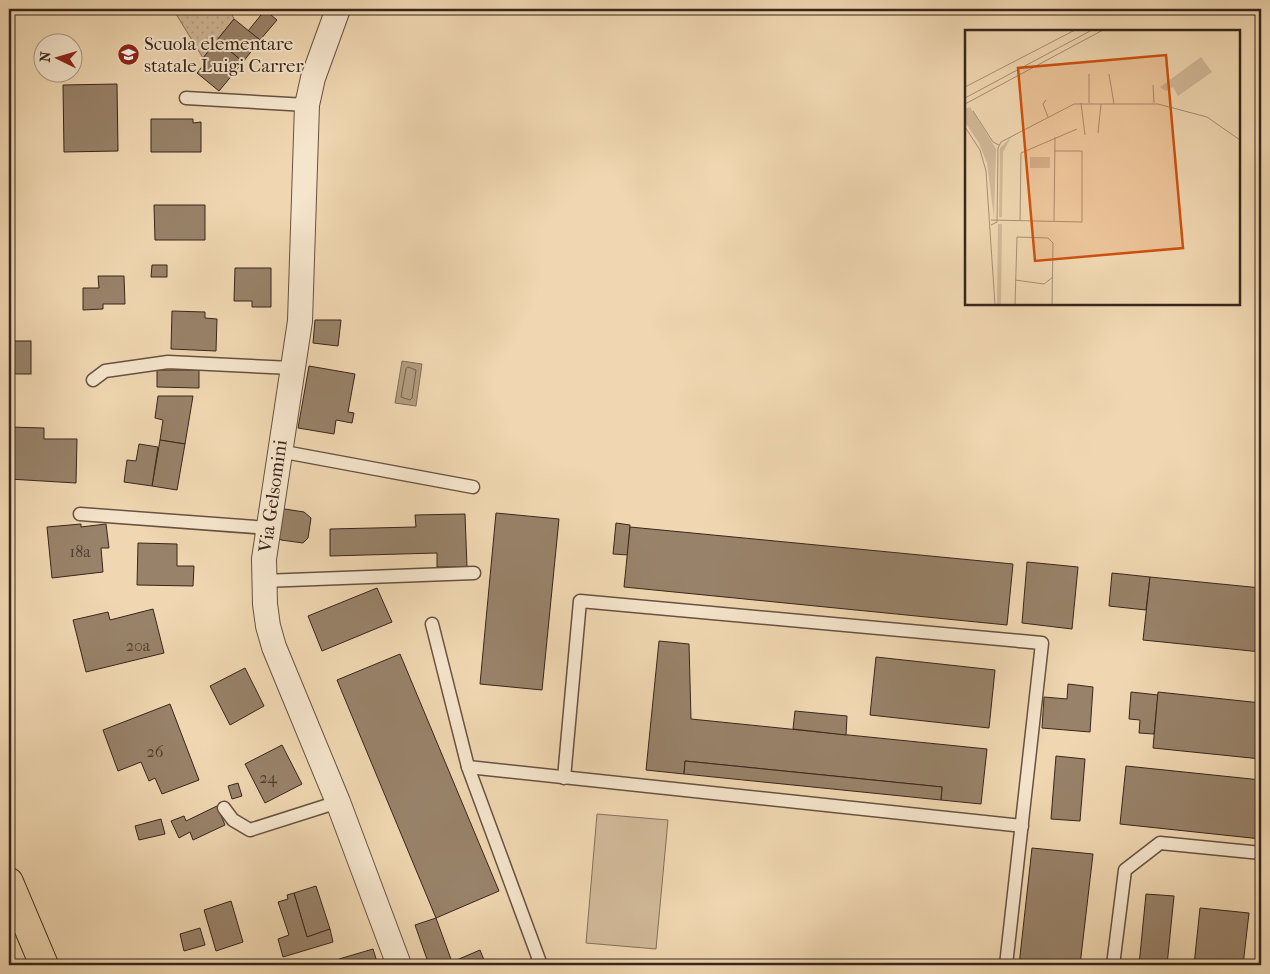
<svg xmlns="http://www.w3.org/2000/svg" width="1270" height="974" viewBox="0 0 1270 974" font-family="'IM FELL French Canon',serif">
	<defs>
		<pattern id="grass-dots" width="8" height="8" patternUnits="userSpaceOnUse" patternTransform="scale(1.25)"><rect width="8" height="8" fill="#d1b998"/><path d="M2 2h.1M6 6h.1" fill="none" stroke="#b49f82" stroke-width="1.8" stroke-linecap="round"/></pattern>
	</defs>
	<rect width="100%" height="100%" fill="#f0d7b1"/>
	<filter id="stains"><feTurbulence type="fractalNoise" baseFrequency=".004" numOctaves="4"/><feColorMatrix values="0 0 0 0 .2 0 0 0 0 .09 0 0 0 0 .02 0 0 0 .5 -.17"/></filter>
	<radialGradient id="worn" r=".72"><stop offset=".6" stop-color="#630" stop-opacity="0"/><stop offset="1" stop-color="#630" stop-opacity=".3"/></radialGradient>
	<!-- grass -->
	<path fill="url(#grass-dots)" stroke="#84705a" d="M173,9h56l5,10 -31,39z"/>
	<!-- pitch -->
	<path fill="#d1b998" stroke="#84705a" d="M597,814l71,6 -12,129 -70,-6z"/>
	<!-- water -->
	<path fill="#b19b7e" stroke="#816c56" d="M402,361l20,3 -6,42 -21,-3z"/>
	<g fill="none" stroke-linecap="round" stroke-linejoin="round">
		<!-- shore -->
		<path stroke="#74604c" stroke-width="1" d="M408,367l8,3 -4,28 -2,2 -9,-3 5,-28z"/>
	</g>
	<!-- building -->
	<g fill="#988269" stroke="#38261b">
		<path d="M265,10l12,10 -17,20 -12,-9z"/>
		<path d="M234,19l26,21 -17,22 -26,-22z"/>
		<path d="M217,40l26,22 -24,29 -22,-18 10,-12 -4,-3z"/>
		<path d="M117,84l1,67 -54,1 -1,-67z"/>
		<path d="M151,119h42v4l8,-1v30h-50z"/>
		<path d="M154,205h51v35h-50z"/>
		<path d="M152,265h15v12h-16z"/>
		<path d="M235,268h36v39h-19v-6h-18z"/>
		<path d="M98,276h26l1,28h-22v5l-20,1v-22h16z"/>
		<path d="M172,311l33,1v6l12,1 -1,32 -45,-2z"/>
		<path d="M315,320h26l-3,26 -25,-3z"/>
		<rect x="9" y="341" width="22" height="33"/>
		<path d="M309,366l46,8 -7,38 6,1 -2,10 -16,-3 -2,14 -36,-6z"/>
		<path d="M157,370h42v18l-42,-1z"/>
		<path d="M158,396h35l-8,48 -25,-4 3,-20 -8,-2z"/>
		<path d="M9,427l35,1v11h33l-1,44 -67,-4z"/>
		<path d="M160,440l25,4 -8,46 -25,-4z"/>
		<path d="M139,444l19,3 -6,39 -28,-4 3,-22 9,1z"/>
		<path d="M285,509l19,3 7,6 -3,20 -5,5 -22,-3 -6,-5 4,-21z"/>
		<path d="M496,513l63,6 -17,171 -62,-6z"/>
		<path d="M465,514l2,53h-30v-14l-107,3v-27l86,-2 -1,-12z"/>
		<path d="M616,523l14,2 -2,30 -15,-1z"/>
		<path d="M81,524v3l25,-3 3,24h-8l2,24 -51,6 -5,-51z"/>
		<path d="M630,527l383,37 -6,61 -383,-38z"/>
		<path d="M138,543l39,1v22h17l-1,20 -56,-1z"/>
		<path d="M1027,562l51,5 -6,62 -50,-6z"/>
		<path d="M1112,573l38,4 -4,33 -37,-4z"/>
		<path d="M1150,577l111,11v64l-118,-12z"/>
		<path d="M377,588l15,34 -70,29 -14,-35z"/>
		<path d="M153,609l11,44 -78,19 -13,-52 35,-8 2,8z"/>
		<path d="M659,641l30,3 2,75 296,30 -6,55 -40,-4 1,-13 -257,-26 -1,13 -38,-4z"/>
		<path d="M400,654l99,237 -63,27 -99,-238z"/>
		<path d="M876,657l119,13 -6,58 -119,-13z"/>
		<path d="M245,668l19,38 -34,19 -20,-39z"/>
		<path d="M1068,684l25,3 -3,45 -48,-4 2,-31 23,2z"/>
		<path d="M1131,692l27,3 -4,39 -15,-1 1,-13 -11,-1z"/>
		<path d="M1158,692l103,11v56l-108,-11z"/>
		<path d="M170,704l29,76 -37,14 -7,-16 -6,3 -8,-19 -23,9 -15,-41z"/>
		<path d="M795,711l52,5 -1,19 -53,-6z"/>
		<path d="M282,745l20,39 -37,19 -20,-39z"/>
		<path d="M1056,756l29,3 -5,62 -29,-2z"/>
		<path d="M685,761l257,26 -1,13 -257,-26z"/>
		<path d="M1126,766l135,14v59l-141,-15z"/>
		<path d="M238,783l4,13 -10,3 -4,-13z"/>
		<path d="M217,806l8,19 -32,15 -3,-8 -11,6 -8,-17 13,-5 2,5z"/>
		<path d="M161,819l4,15 -26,6 -4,-14z"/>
		<path d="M1032,848l61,6 -13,111h-61z"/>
		<path d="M316,886l14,43 -23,8 -13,-44z"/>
		<path d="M294,893l13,44 23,-8 3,13 -50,15 -5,-18 11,-4 -11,-33 10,-3 -1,-4z"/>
		<path d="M1146,894l28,2 -7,69h-28z"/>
		<path d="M231,901l12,41 -27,9 -12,-41z"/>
		<path d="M1200,908l49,5 -6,52h-49z"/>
		<path d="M436,918l16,44 -10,3h-13l-14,-40z"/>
		<path d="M200,928l5,17 -21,6 -4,-17z"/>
		<path d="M373,949l5,16h-37l-2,-6z"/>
		<path d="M480,950l6,15h-44l10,-3z"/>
	</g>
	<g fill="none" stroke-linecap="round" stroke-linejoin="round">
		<defs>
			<g id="service">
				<path d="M186,98l121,7"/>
				<path d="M93,380l12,-9 63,-9 124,6"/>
				<path d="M279,451l194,36"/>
				<path d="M80,514l188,14"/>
				<path d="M263,581l211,-8"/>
				<path d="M432,624l36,143 73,198"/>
				<path d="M468,767l554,59"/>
				<path d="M564,778l16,-177 462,42 -36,322"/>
				<path d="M224,808l9,12 17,10 88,-28"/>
				<path d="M1113,965l12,-95 35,-27 101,10"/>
			</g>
			<path id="minor" d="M338,9l-25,69 -6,27 -7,216 -36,238 1,45 3,22 6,21 64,155 61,163"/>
			<path id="trunk" d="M9,882l35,83"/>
		</defs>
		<!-- service casing -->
		<use href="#service" stroke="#665240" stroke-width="15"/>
		<!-- minor casing -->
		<use href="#minor" stroke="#665240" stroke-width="26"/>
		<!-- trunk casing -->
		<use href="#trunk" stroke="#38261b" stroke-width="30"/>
		<!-- service -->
		<use href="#service" stroke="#f5e5cc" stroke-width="12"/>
		<!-- minor -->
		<use href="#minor" stroke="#f5e5cc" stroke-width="24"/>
		<!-- trunk -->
		<use href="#trunk" stroke="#f0d7b1" stroke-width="28"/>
	</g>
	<!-- icons -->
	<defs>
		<symbol id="school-disc" viewBox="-11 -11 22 22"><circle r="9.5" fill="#8f2418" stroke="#f5e5cc"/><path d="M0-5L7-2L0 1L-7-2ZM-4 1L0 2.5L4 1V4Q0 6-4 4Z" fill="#fff"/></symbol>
	</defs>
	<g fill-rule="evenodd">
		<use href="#school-disc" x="116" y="42" width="25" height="25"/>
	</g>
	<g text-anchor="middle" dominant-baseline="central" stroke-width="4" stroke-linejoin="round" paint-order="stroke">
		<!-- number labels -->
		<g font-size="16" fill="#503d2e">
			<text x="80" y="551">18a</text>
			<text x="138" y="645">20a</text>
			<text x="155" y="751">26</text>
			<text x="268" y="777">24</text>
		</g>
		<!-- poi labels -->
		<g font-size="19" fill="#38261b" stroke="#f5e5cc" text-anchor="start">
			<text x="144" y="44">Scuola elementare<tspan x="144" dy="22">statale Luigi Carrer</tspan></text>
		</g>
		<!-- street labels -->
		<g font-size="19" fill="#38261b" stroke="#f5e5cc">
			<text transform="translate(273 496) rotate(-82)">Via Gelsomini</text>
		</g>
	</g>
	<!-- overview -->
	<g transform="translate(965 30)">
		<rect width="275" height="275" fill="#f0d7b1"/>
		<path d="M236,27l11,15 -34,24 -5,-9 -7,4 -6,-4zM5,77l26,42 -2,69 -7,-55 -8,-20 -14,-21v-13zM46,107l-8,15 -1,65h-3l1,-69zM33,194h4l-1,81h-4z" fill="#d1b998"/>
		<path d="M65,127h20v11h-20z" fill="#d1b998"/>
		<path fill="none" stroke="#a69075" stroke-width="1" d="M124,44v29M144,44l5,30M188,55l1,18M0,57l110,-57M0,68l127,-68M81,70l-3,4 5,13M116,73l4,32M0,74l138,-74M8,81l20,31 6,3M0,97l15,23 6,21 9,134M133,103l3,-29M26,190l91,2v-71h-27M55,191l1,-68 56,-24M89,191l1,-84M26,195l6,-3 1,-74 3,-6 73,-38h84l49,13 33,23M50,250l29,4 9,-7M50,275l2,-68 31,1 5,5 -1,62"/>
		<path fill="#ce510e" fill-opacity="0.15" stroke="#ce510e" stroke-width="2.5" d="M201,25l17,193 -148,13 -17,-193z"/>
		<rect width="275" height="275" fill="none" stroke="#38261b" stroke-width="2.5"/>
	</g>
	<!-- margin -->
	<rect width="1270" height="974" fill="none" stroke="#f0d7b1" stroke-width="30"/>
	<rect x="10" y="10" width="1250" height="954" fill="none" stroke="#38261b" stroke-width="2.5"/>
	<rect x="15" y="15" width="1240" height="944" fill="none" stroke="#38261b"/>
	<!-- north arrow -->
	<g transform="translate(58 58) rotate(275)"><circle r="24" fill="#f5e5cc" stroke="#a99985"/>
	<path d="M0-4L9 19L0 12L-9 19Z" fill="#8f2418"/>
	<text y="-8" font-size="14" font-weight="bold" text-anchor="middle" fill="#38261b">N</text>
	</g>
	<rect width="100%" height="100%" filter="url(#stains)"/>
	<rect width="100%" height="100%" fill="url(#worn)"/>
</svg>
